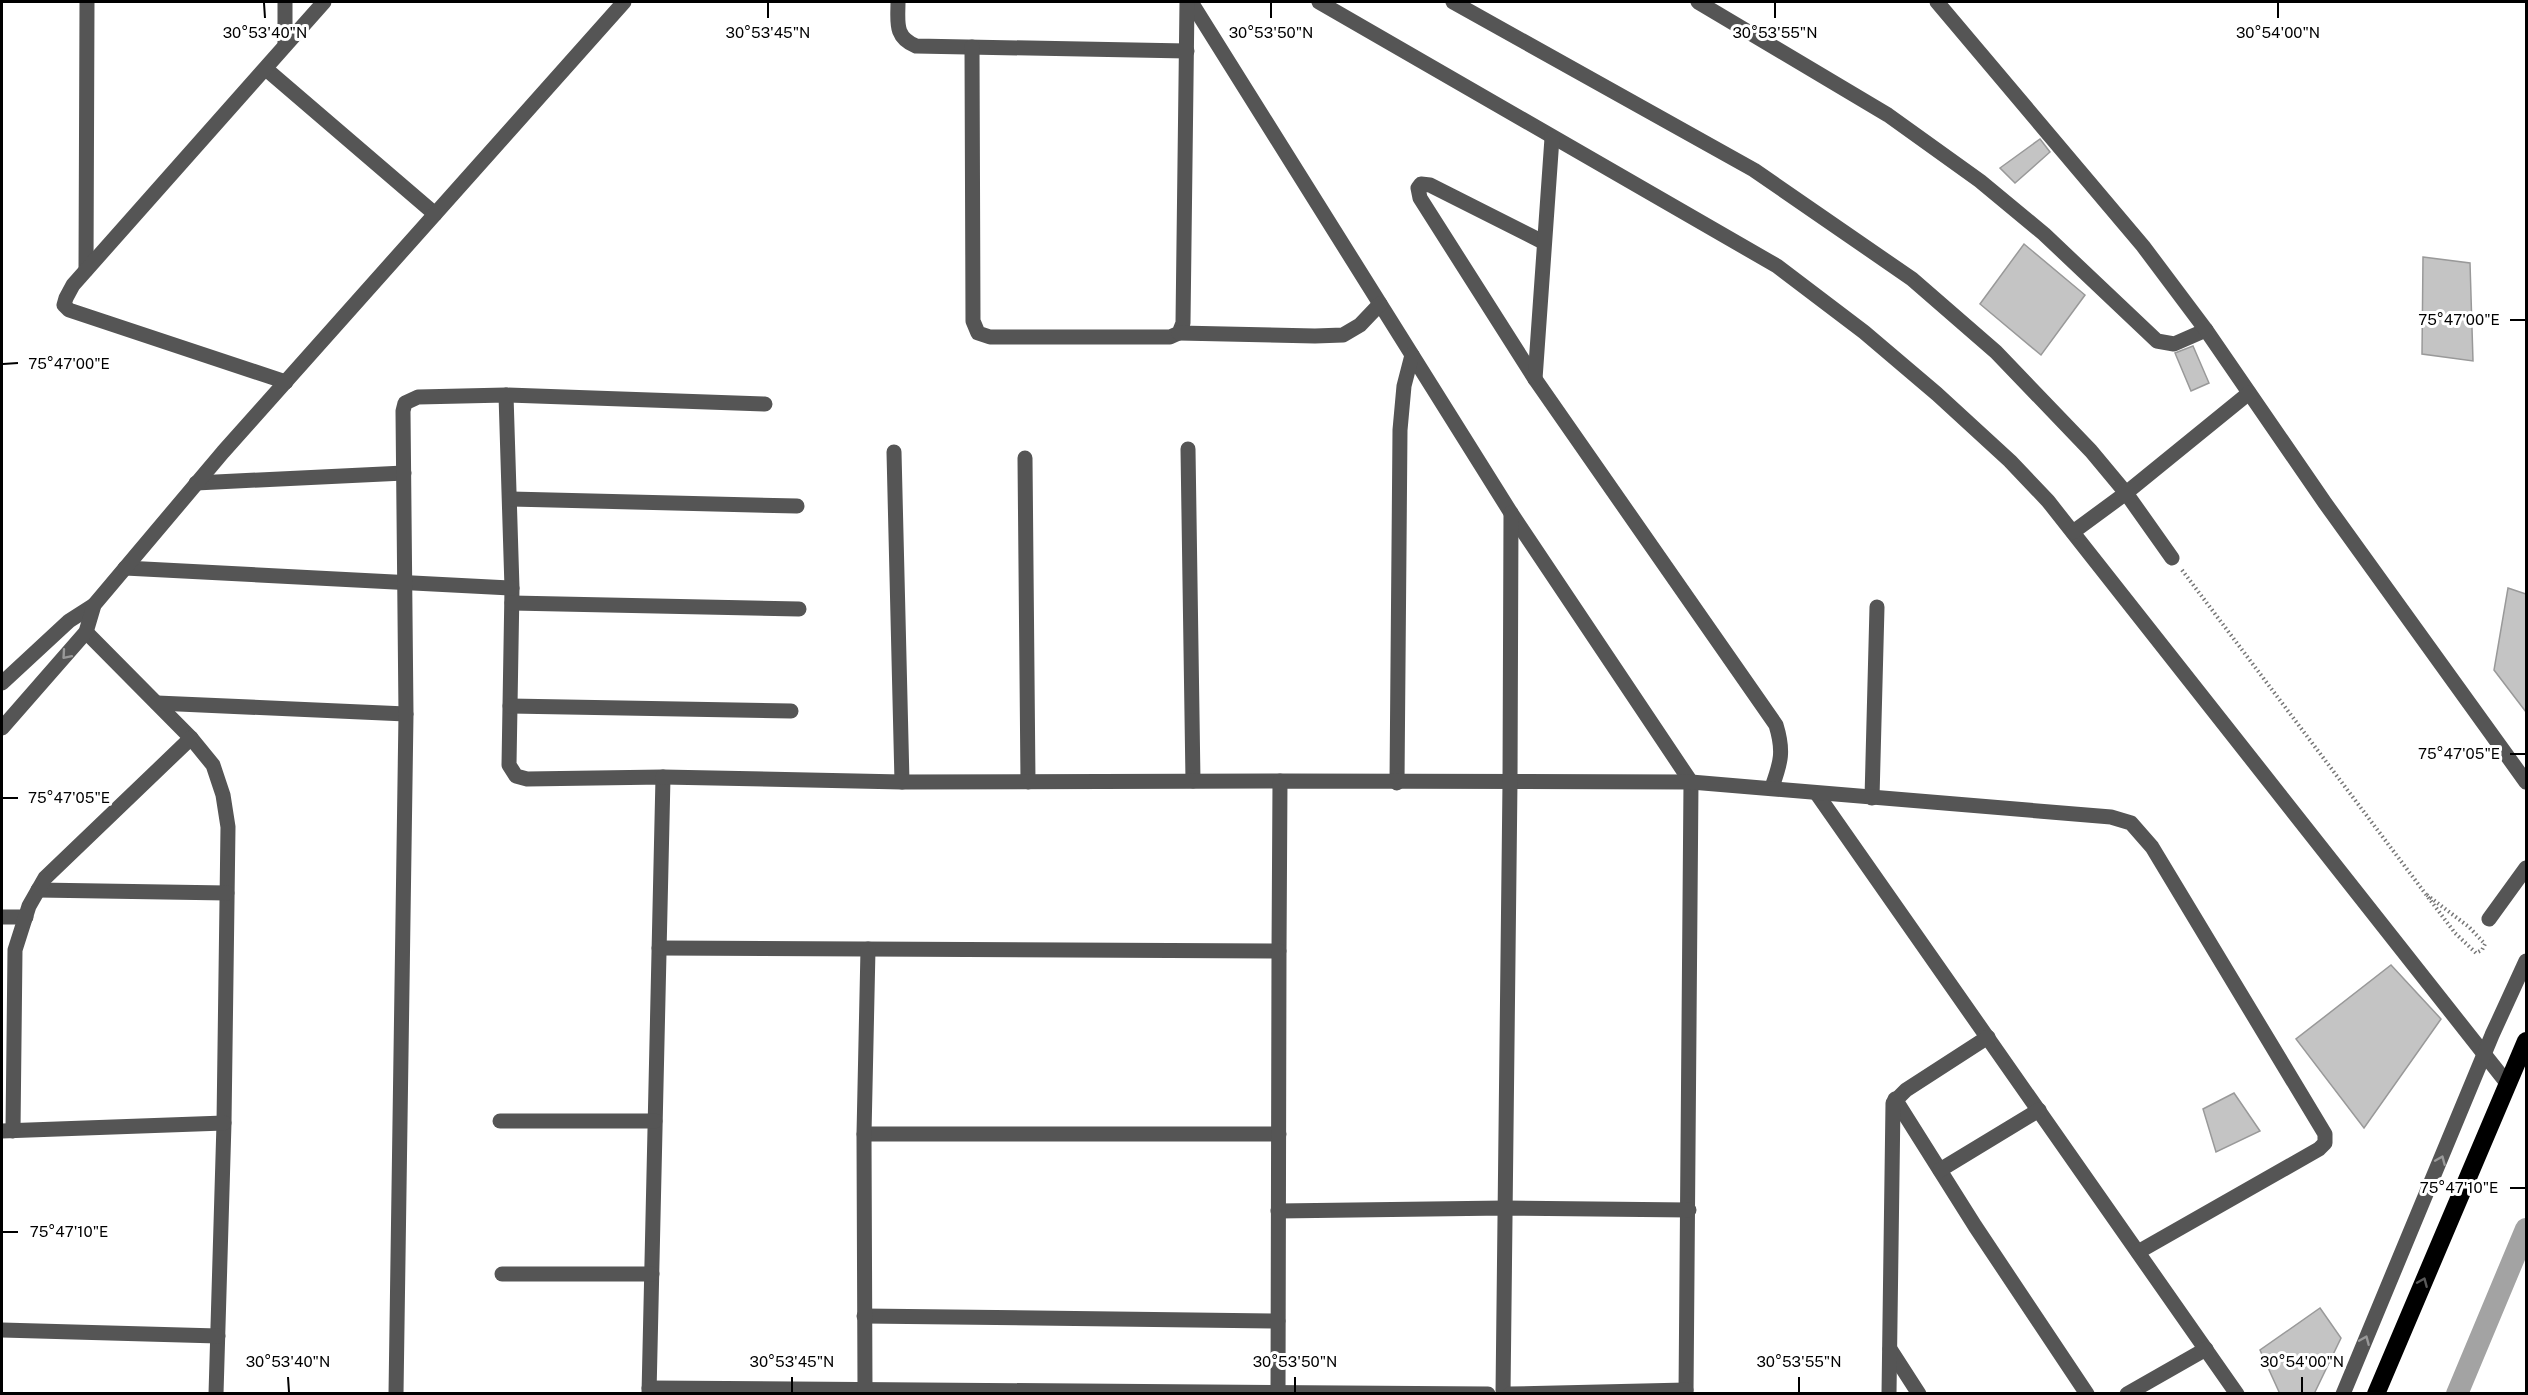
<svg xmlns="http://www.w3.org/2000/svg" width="2528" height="1395" viewBox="0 0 2528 1395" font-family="'Public Sans',sans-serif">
	<rect width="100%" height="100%" fill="#fff"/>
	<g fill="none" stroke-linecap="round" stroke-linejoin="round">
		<!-- canal -->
		<path stroke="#a3a3a3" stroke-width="22" d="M2457,1394l69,-165"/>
	</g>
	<!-- building -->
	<g fill="#c4c4c4" stroke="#999" stroke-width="1.5">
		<path d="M2040,139l10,13 -35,31 -15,-15z"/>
		<path d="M2024,244l61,51 -44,60 -61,-51z"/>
		<path d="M2423,257l47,6 3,98 -51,-7z"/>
		<path d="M2193,346l16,37 -18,8 -16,-38z"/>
		<path d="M2508,588l18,6v118l-32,-42z"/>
		<path d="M2391,965l50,54 -77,109 -68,-89z"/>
		<path d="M2234,1093l26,38 -44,21 -13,-43z"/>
		<path d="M2320,1308l21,30 -27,56h-34l-20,-44z"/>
	</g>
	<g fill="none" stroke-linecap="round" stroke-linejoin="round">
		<!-- path -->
		<path stroke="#777" stroke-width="4" stroke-dasharray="1.5 3" stroke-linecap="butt" d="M2182,570l273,363 21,20 6,-3 3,-6 -16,-17 -42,-32"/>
		<!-- minor -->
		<g stroke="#555" stroke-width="15">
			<path d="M285,2v41"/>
			<path d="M898,2c0,20 -4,35 18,44l271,5"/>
			<path d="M1191,2l320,511 180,269 -5,612"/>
			<path d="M1319,2l458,264 87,66 73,62 73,67 38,40 459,582"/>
			<path d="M1453,2l301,168 158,109 84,73 95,99 35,42 46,65"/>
			<path d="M1698,2l190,113 92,66 64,53 113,107 17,3 32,-14"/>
			<path d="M1937,2l206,244 63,84 119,173 201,279"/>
			<path d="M972,47l1,274 5,12 12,4h180l9,-4 4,-10 4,-321"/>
			<path d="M266,69l169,145"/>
			<path d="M1543,242l-113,-57 -9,-1 -3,4 2,10 115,181 241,346c8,26 5,37 -4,62"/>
			<path d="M86,270l1,-268"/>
			<path d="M1179,333l136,3 28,-1 17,-10 20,-21"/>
			<path d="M1535,379l17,-241"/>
			<path d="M286,382l-217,-72 -5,-5 2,-7 7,-13 251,-283"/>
			<path d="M506,395l6,193 -3,177 7,11 11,3 136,-2 -14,617"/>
			<path d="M1188,449l5,332"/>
			<path d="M894,452l8,330"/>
			<path d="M1025,458l3,324"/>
			<path d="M196,483l208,-10"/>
			<path d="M511,499l286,7"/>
			<path d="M2073,532l53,-39 123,-100"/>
			<path d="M125,568l387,20"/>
			<path d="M512,603l287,6"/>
			<path d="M86,632l105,106 22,27 10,30 5,32 -4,296 -8,271"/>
			<path d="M2,683l67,-62 25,-16"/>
			<path d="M157,703l249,11"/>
			<path d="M510,706l281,5"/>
			<path d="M2,728l84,-96 8,-27 129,-153 401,-450"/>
			<path d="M663,777l239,5 378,-1"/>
			<path d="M1397,783l3,-353 4,-44 8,-31"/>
			<path d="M1817,794l420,600"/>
			<path d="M1872,798l5,-191"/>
			<path d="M38,890l189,3"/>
			<path d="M2,917h24"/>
			<path d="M2489,919l37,-51"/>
			<path d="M659,948l620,3 1,-170 411,1 420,35 20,6 21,24 173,287v9l-6,6 -181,103"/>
			<path d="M1895,1099l80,127 112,168"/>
			<path d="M500,1121h155"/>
			<path d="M2,1131l222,-8"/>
			<path d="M13,1131l2,-181 14,-44 16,-28 146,-140"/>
			<path d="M864,1134h415"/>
			<path d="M1940,1170l99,-60"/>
			<path d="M1278,1211l227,-3 184,2"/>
			<path d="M502,1274h150"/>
			<path d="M864,1316l414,5"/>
			<path d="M2,1330l216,6"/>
			<path d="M1890,1349l29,45"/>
			<path d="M649,1388l839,6"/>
			<path d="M865,1389l-1,-255 4,-185"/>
			<path d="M396,1394l10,-680 -3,-303 2,-8 13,-6 88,-2 259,9"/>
			<path d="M1278,1394l1,-443"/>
			<path d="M1503,1394l7,-612 1,-269"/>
			<path d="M1510,1394l176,-4"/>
			<path d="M1889,1394l4,-291 13,-13 82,-53"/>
			<path d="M2127,1394l79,-45"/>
			<path d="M2343,1394l149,-359 34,-74"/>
		</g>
		<!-- highway -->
		<path stroke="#000" stroke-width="18" d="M2376,1394l150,-353"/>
	</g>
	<!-- one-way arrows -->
	<defs><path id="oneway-chevron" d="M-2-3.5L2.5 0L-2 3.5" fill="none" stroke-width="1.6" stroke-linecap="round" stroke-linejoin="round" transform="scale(1.5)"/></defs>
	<g stroke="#999">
		<use href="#oneway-chevron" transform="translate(66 655) rotate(131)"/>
		<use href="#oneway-chevron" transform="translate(2441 1160) rotate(-67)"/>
		<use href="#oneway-chevron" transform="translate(2365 1340) rotate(-67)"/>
	</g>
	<use stroke="#595959" href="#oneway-chevron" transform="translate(2423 1282) rotate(-67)"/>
	<!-- ticks -->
	<path fill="none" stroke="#000" stroke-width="2" d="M264,3l1,15M768,3v15M1271,3v15M1775,3v15M2278,3v15M2510,320h15M3,364l15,-1M2510,754h15M3,798h15M2510,1188h15M3,1232h15M288,1377l1,15M792,1377v15M1295,1377v15M1799,1377v15M2302,1377v15"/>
	<g font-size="15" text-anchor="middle" fill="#000" stroke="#fff" stroke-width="6" stroke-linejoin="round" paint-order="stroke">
		<text x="265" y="38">30°53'40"N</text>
		<text x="768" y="38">30°53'45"N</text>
		<text x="1271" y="38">30°53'50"N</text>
		<text x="1775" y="38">30°53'55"N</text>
		<text x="2278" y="38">30°54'00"N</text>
		<text x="2459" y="325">75°47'00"E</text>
		<text x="69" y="369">75°47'00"E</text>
		<text x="2459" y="759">75°47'05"E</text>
		<text x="69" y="803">75°47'05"E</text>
		<text x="2459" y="1193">75°47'10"E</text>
		<text x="69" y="1237">75°47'10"E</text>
		<text x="288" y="1367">30°53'40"N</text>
		<text x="792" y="1367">30°53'45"N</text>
		<text x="1295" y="1367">30°53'50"N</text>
		<text x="1799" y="1367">30°53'55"N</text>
		<text x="2302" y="1367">30°54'00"N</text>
	</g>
	<!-- border -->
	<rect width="2528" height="1395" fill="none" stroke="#000000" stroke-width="6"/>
</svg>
